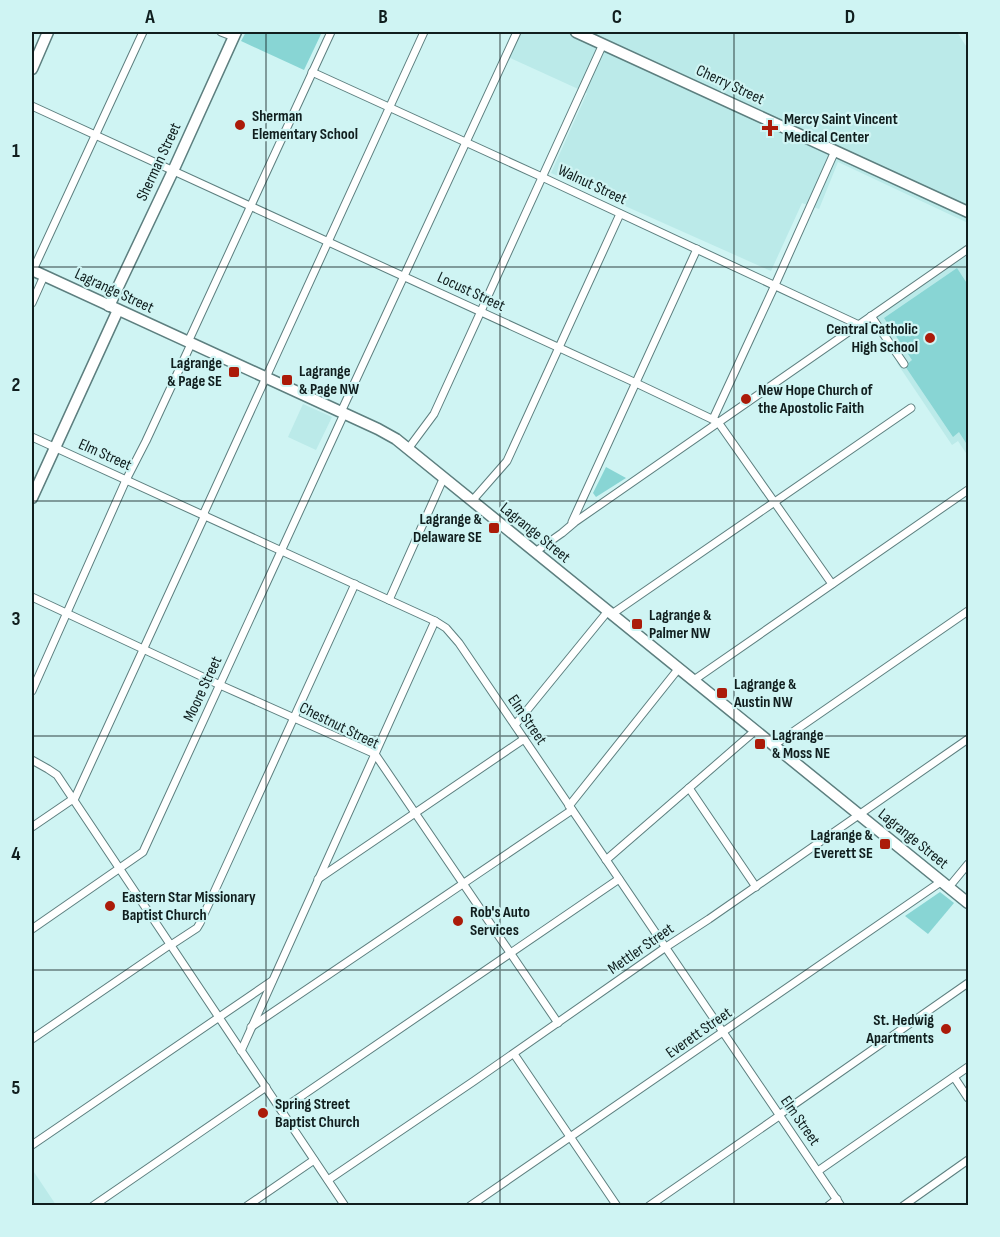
<svg xmlns="http://www.w3.org/2000/svg" width="1000" height="1237" viewBox="0 0 1000 1237" font-family="'Sofia Sans Condensed',sans-serif">
	<rect width="100%" height="100%" fill="#cff4f3"/>
	<!-- built -->
	<g fill="#bbeae9">
		<path d="M519,32h438l11,17v174l-130,-61 -19,47 -17,-6 -31,68 -220,-98 36,-80 -79,-36z"/>
		<path d="M968,255v201l-10,-15 -6,4 -55,-82 7,-5 -27,-42z"/>
		<path d="M303,404l29,13 -16,33 -28,-13z"/>
		<path d="M32,1169l24,36h-24z"/>
	</g>
	<!-- green -->
	<g fill="#88d5d4">
		<path d="M246,32h76l-18,38 -63,-29z"/>
		<path d="M957,268l11,17v161l-9,-14 -6,5 -48,-71 7,-6 -28,-42z"/>
		<path d="M606,467l20,11 -30,19 -3,-4z"/>
		<path d="M940,892l14,11 -26,31 -23,-18z"/>
	</g>
	<g fill="none" stroke-linecap="round" stroke-linejoin="round">
		<defs>
			<g id="street">
				<path d="M221,32l13,5"/>
				<path d="M312,72l230,105 317,148"/>
				<path d="M32,106l604,277 82,39 114,162"/>
				<path d="M33,270l110,-238"/>
				<path d="M32,303l12,-27"/>
				<path d="M871,316l33,48"/>
				<path d="M188,342l143,-310"/>
				<path d="M341,412l176,-380"/>
				<path d="M713,419l62,-134 60,-134"/>
				<path d="M32,437l403,184 11,7 13,15 382,563"/>
				<path d="M408,449l26,-35 169,-370"/>
				<path d="M472,501l35,-40 113,-247"/>
				<path d="M203,515l221,-483"/>
				<path d="M572,522l125,-273"/>
				<path d="M535,552l27,-19 13,-11 393,-273"/>
				<path d="M32,597l188,88 155,69 183,269"/>
				<path d="M389,600l55,-123"/>
				<path d="M612,614l299,-206"/>
				<path d="M694,680l274,-190"/>
				<path d="M32,691l94,-211 20,-39 45,-97"/>
				<path d="M515,725l93,-114"/>
				<path d="M774,745l194,-134"/>
				<path d="M32,760l16,9 9,6 288,431"/>
				<path d="M689,788l67,99"/>
				<path d="M74,800l131,-285"/>
				<path d="M569,806l110,-138"/>
				<path d="M32,827l41,-28"/>
				<path d="M606,860l150,-130"/>
				<path d="M318,879l206,-140"/>
				<path d="M949,887l19,-23"/>
				<path d="M32,929l111,-77 201,-438"/>
				<path d="M171,945l26,-17 3,-5 155,-339"/>
				<path d="M251,1027l321,-217"/>
				<path d="M32,1039l139,-95"/>
				<path d="M241,1051l194,-430"/>
				<path d="M514,1054l103,152"/>
				<path d="M954,1077l14,21"/>
				<path d="M281,1110l338,-231"/>
				<path d="M779,1115l189,-132"/>
				<path d="M32,1145l240,-164"/>
				<path d="M818,1171l150,-104"/>
				<path d="M328,1180l146,-99 192,-134 43,-28 259,-180"/>
				<path d="M93,1206l173,-119"/>
				<path d="M247,1206l67,-46"/>
				<path d="M470,1206l472,-325"/>
				<path d="M649,1206l130,-90"/>
				<path d="M828,1206l9,-7"/>
				<path d="M903,1206l65,-46"/>
			</g>
			<g id="secondary">
				<path d="M576,32l392,180"/>
				<path d="M32,69l16,-37"/>
				<path d="M32,270l346,159 18,10 572,464"/>
				<path d="M109,306l64,-135 63,-139"/>
				<path d="M32,498l86,-188"/>
			</g>
		</defs>
		<!-- street casing -->
		<use href="#street" stroke="#5d7f7f" stroke-width="9"/>
		<!-- secondary casing -->
		<use href="#secondary" stroke="#5d7f7f" stroke-width="13"/>
		<!-- street -->
		<use href="#street" stroke="#fff" stroke-width="7"/>
		<!-- secondary -->
		<use href="#secondary" stroke="#fff" stroke-width="10"/>
	</g>
	<!-- grid -->
	<path fill="none" stroke="#101e1e" stroke-width="1.5" stroke-opacity="0.55" d="M266,32v1174M500,32v1174M734,32v1174M32,267h936M32,501h936M32,736h936M32,970h936"/>
	<!-- markers -->
	<g fill="#ab1b09" stroke="#cff4f3" stroke-width="2">
		<circle cx="240" cy="125" r="6"/>
		<path d="M767 119h6v6h6v6h-6v6h-6v-6h-6v-6h6z"/>
		<circle cx="930" cy="338" r="6"/>
		<rect x="228" y="366" width="12" height="12" rx="3"/>
		<rect x="281" y="374" width="12" height="12" rx="3"/>
		<circle cx="746" cy="399" r="6"/>
		<rect x="488" y="522" width="12" height="12" rx="3"/>
		<rect x="631" y="618" width="12" height="12" rx="3"/>
		<rect x="716" y="687" width="12" height="12" rx="3"/>
		<rect x="754" y="738" width="12" height="12" rx="3"/>
		<rect x="879" y="838" width="12" height="12" rx="3"/>
		<circle cx="110" cy="906" r="6"/>
		<circle cx="458" cy="921" r="6"/>
		<circle cx="946" cy="1029" r="6"/>
		<circle cx="263" cy="1113" r="6"/>
	</g>
	<g text-anchor="middle" dominant-baseline="central" stroke-width="4.5" stroke-linejoin="round" paint-order="stroke">
		<!-- street labels -->
		<g font-size="16" fill="#101e1e" stroke="#cff4f3">
			<text transform="translate(730 85) rotate(25)">Cherry Street</text>
			<text transform="translate(159 162) rotate(-65)">Sherman Street</text>
			<text transform="translate(592 185) rotate(25)">Walnut Street</text>
			<text transform="translate(114 291) rotate(25)">Lagrange Street</text>
			<text transform="translate(471 292) rotate(25)">Locust Street</text>
			<text transform="translate(105 455) rotate(24)">Elm Street</text>
			<text transform="translate(535 533) rotate(39)">Lagrange Street</text>
			<text transform="translate(203 689) rotate(-65)">Moore Street</text>
			<text transform="translate(527 720) rotate(56)">Elm Street</text>
			<text transform="translate(339 726) rotate(26)">Chestnut Street</text>
			<text transform="translate(913 839) rotate(39)">Lagrange Street</text>
			<text transform="translate(641 949) rotate(-35)">Mettler Street</text>
			<text transform="translate(699 1033) rotate(-35)">Everett Street</text>
			<text transform="translate(800 1121) rotate(55)">Elm Street</text>
		</g>
		<!-- poi labels -->
		<g font-size="16" font-weight="bold" fill="#101e1e" stroke="#cff4f3" text-anchor="start">
			<text x="252" y="116">Sherman<tspan x="252" dy="18">Elementary School</tspan></text>
			<text x="784" y="119">Mercy Saint Vincent<tspan x="784" dy="18">Medical Center</tspan></text>
			<text x="918" y="329" text-anchor="end">Central Catholic<tspan x="918" dy="18">High School</tspan></text>
			<text x="222" y="363" text-anchor="end">Lagrange<tspan x="222" dy="18">&amp; Page SE</tspan></text>
			<text x="299" y="371">Lagrange<tspan x="299" dy="18">&amp; Page NW</tspan></text>
			<text x="758" y="390">New Hope Church of<tspan x="758" dy="18">the Apostolic Faith</tspan></text>
			<text x="482" y="519" text-anchor="end">Lagrange &amp;<tspan x="482" dy="18">Delaware SE</tspan></text>
			<text x="649" y="615">Lagrange &amp;<tspan x="649" dy="18">Palmer NW</tspan></text>
			<text x="734" y="684">Lagrange &amp;<tspan x="734" dy="18">Austin NW</tspan></text>
			<text x="772" y="735">Lagrange<tspan x="772" dy="18">&amp; Moss NE</tspan></text>
			<text x="873" y="835" text-anchor="end">Lagrange &amp;<tspan x="873" dy="18">Everett SE</tspan></text>
			<text x="122" y="897">Eastern Star Missionary<tspan x="122" dy="18">Baptist Church</tspan></text>
			<text x="470" y="912">Rob's Auto<tspan x="470" dy="18">Services</tspan></text>
			<text x="934" y="1020" text-anchor="end">St. Hedwig<tspan x="934" dy="18">Apartments</tspan></text>
			<text x="275" y="1104">Spring Street<tspan x="275" dy="18">Baptist Church</tspan></text>
		</g>
	</g>
	<!-- border -->
	<rect width="1000" height="1237" fill="none" stroke="#cff4f3" stroke-width="66"/>
	<rect x="33" y="33" width="934" height="1171" fill="none" stroke="#101e1e" stroke-width="2"/>
	<g font-size="20" text-anchor="middle" font-weight="bold" fill="#101e1e">
		<text x="150" y="23">A</text>
		<text x="383" y="23">B</text>
		<text x="617" y="23">C</text>
		<text x="850" y="23">D</text>
		<text x="16" y="157">1</text>
		<text x="16" y="391">2</text>
		<text x="16" y="625">3</text>
		<text x="16" y="860">4</text>
		<text x="16" y="1094">5</text>
	</g>
</svg>
